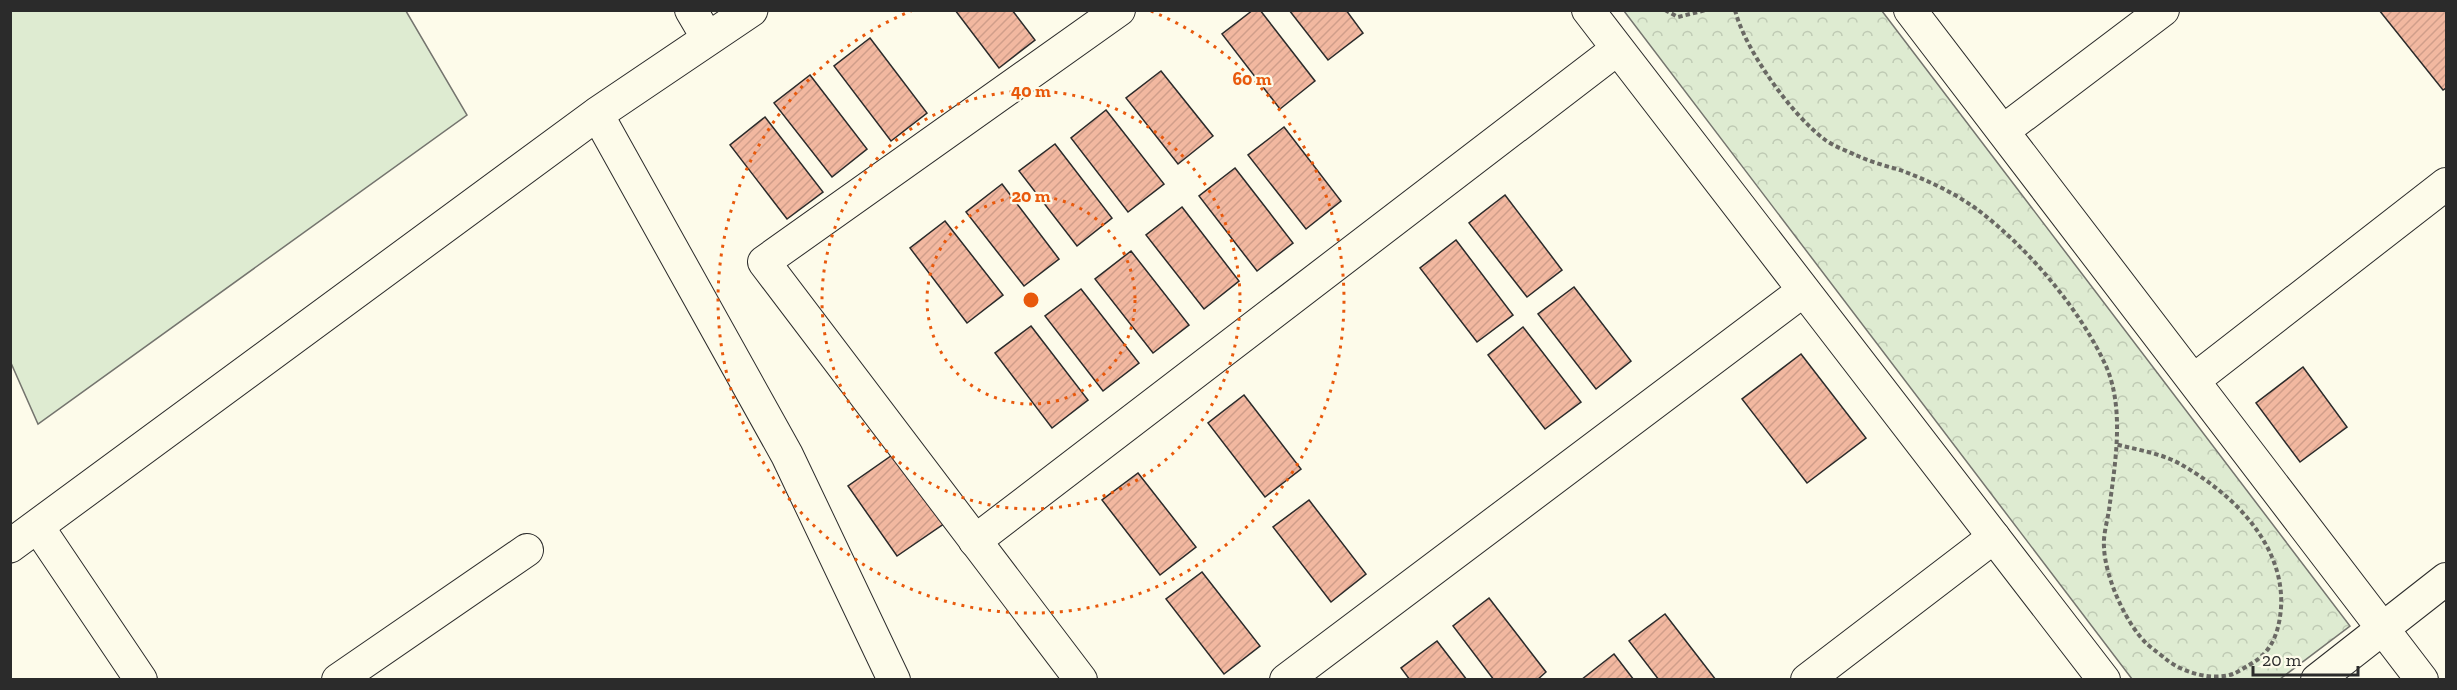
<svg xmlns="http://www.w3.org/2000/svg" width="2457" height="690" viewBox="0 0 2457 690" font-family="'Zilla Slab',serif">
	<defs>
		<pattern id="forest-crowns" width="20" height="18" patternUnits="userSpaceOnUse" patternTransform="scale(1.5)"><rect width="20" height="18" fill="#deebd1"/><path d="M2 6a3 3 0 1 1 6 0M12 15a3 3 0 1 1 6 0" fill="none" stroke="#bfcab4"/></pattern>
		<pattern id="building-hatch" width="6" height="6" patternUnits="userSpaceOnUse" patternTransform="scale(1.5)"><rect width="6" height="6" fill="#f2b8a0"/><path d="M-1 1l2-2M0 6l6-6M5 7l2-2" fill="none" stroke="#d09e8a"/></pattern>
	</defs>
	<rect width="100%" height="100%" fill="#fdfbea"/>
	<!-- grass -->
	<path fill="#deebd1" stroke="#74746e" stroke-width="1.5" d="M10,11h396l61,104 -429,309 -27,-61z"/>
	<!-- forest -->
	<path fill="url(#forest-crowns)" stroke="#74746e" stroke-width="1.5" d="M1624,11h258l468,615 -70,53h-148z"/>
	<!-- building -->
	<g fill="url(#building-hatch)" stroke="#2b2b2b" stroke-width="1.5">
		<path d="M955,10h57l23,30 -36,28z"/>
		<path d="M1253,10h7l55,71 -35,28 -58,-75z"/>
		<path d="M1289,10h57l17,23 -35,27z"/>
		<path d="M2379,10h67v78l-3,2z"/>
		<path d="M870,38l57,75 -36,28 -57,-75z"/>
		<path d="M1161,71l52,65 -35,28 -52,-66z"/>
		<path d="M810,75l57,74 -35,28 -58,-74z"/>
		<path d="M1106,110l58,74 -36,28 -57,-74z"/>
		<path d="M765,117l58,75 -36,27 -57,-74z"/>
		<path d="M1284,127l57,74 -35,28 -58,-74z"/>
		<path d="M1055,144l57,74 -35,28 -58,-75z"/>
		<path d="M1235,168l58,75 -36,28 -58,-75z"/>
		<path d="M1002,184l57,75 -35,27 -58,-74z"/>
		<path d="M1505,195l57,75 -35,27 -58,-74z"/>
		<path d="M1182,207l57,74 -35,28 -58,-74z"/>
		<path d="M945,221l58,74 -36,28 -57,-75z"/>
		<path d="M1456,240l57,75 -36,27 -57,-74z"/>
		<path d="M1131,251l58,74 -36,28 -58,-74z"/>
		<path d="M1574,287l57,74 -35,28 -58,-75z"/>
		<path d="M1081,289l58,74 -36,28 -58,-75z"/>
		<path d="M1031,326l57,74 -36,28 -57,-75z"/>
		<path d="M1523,327l58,75 -36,27 -57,-74z"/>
		<path d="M1801,354l65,84 -59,45 -65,-84z"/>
		<path d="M2303,367l44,60 -47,35 -44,-59z"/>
		<path d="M1244,395l57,74 -36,28 -57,-74z"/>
		<path d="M898,451l50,70 -51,35 -49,-70z"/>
		<path d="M1138,473l58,74 -36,28 -58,-75z"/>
		<path d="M1309,500l57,74 -35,28 -58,-75z"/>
		<path d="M1202,572l58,74 -36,28 -58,-75z"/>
		<path d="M1489,598l57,74 -9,8h-43l-41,-54z"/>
		<path d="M1665,614l51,66h-57l-30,-39z"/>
		<path d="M1437,641l30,39h-57l-9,-12z"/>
		<path d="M1614,654l20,26h-53z"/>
	</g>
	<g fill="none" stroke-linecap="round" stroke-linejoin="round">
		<defs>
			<g id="street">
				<path d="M691,10l17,29"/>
				<path d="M1588,10l516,670"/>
				<path d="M1910,10l512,670"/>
				<path d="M597,114l190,341 107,225"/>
				<path d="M2003,131l160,-121"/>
				<path d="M2194,380l252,-196"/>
				<path d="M38,527l103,153"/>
				<path d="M975,541l641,-491"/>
				<path d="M338,680l189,-130"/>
				<path d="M1081,680l-317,-418 355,-252"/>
				<path d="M1286,680l517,-389"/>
				<path d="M1807,680l187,-143"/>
				<path d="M2317,680l129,-101"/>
			</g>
			<path id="secondary" d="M10,546l587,-432 154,-104"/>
		</defs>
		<!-- street casing -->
		<use href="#street" stroke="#2b2b2b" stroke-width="34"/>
		<!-- secondary casing -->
		<use href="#secondary" stroke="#2b2b2b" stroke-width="35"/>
		<!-- path -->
		<g stroke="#6a6964" stroke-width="4" stroke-dasharray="4.5 3" stroke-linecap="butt">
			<path d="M1665,10l13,7 28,-7"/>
			<path d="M1735,10c10,40 56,104 89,129 9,7 23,12 34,17 13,6 28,10 42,14 27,10 55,23 78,40 50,38 102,99 128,156 19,44 9,98 3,144 -2,12 -6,26 -5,37 1,30 22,77 43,97 7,6 14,11 20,16 17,13 45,21 66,14 5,-2 11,-6 16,-9 23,-12 30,-33 32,-57 4,-63 -48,-114 -99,-143 -20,-12 -45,-15 -67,-21"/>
		</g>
		<!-- street -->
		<use href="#street" stroke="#fdfbea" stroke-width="32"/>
		<!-- secondary -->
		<use href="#secondary" stroke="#fdfbea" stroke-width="33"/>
	</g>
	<!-- distance rings -->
	<g fill="none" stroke="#e8590c" stroke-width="3" stroke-dasharray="3 6">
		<circle cx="1031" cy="300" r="104"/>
		<circle cx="1031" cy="300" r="209"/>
		<path d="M1151 11A313 313 0 1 1 911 11"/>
	</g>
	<circle cx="1031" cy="300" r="9" fill="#e8590c" stroke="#fdfbea" stroke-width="3"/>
	<g font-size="18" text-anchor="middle" font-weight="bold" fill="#e8590c" stroke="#fdfbea" stroke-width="4.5" stroke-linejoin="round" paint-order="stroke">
		<text x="1252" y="85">60 m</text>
		<text x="1031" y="97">40 m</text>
		<text x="1031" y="202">20 m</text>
	</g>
	<!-- border -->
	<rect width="2457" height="690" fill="none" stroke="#2b2b2b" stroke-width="24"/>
	<!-- scale -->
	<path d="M2253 666v9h105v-9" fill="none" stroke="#2b2b2b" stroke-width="3"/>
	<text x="2262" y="666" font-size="18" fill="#2b2b2b" stroke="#fdfbea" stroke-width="4.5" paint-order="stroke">20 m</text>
</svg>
